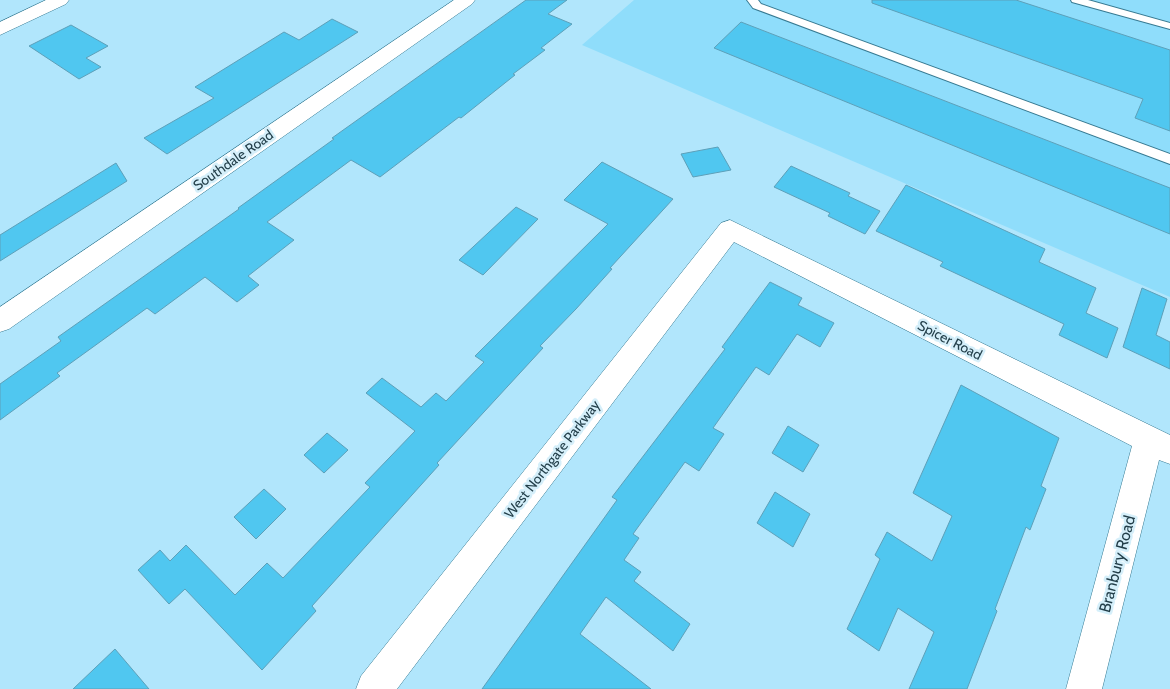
<svg xmlns="http://www.w3.org/2000/svg" width="1170" height="689" viewBox="0 0 1170 689" font-family="Cabin,sans-serif">
	<rect width="100%" height="100%" fill="#b1e6fc"/>
	<!-- built -->
	<path fill="#8fddfb" d="M634,0h536v297l-588,-252z"/>
	<!-- building -->
	<g fill="#50c7f0" stroke="#5da0b9">
		<path d="M526,0h41l-19,14 24,10 -31,24 4,2 -32,24 2,1 -54,43 -2,-1 -79,60 -29,-17 -84,62 27,18 -46,36 11,9 -22,17 -32,-25 -50,37 -8,-6 -90,65 3,3 -60,44v-36l61,-43 -3,-4 181,-128 -1,-1 96,-69 -2,-1z"/>
		<path d="M872,0h144l154,50v81l-35,-13 8,-19 -271,-96z"/>
		<path d="M332,19l26,13 -191,122 -23,-16 70,-40 -19,-11 89,-55 15,8z"/>
		<path d="M741,22l429,166v46l-456,-186z"/>
		<path d="M71,25l37,21 -22,12 15,9 -22,12 -50,-33z"/>
		<path d="M718,147l13,23 -38,7 -12,-23z"/>
		<path d="M602,162l71,37 -63,69 2,1 -36,40 -36,37 3,2 -106,115 2,2 -127,141 4,5 -54,59 -77,-81 -16,15 -31,-34 22,-20 10,11 16,-16 49,50 32,-32 16,15 87,-91 -5,-4 50,-52 -49,-38 16,-15 39,29 15,-14 10,8 38,-39 -9,-6 133,-132 -44,-24z"/>
		<path d="M116,163l11,18 -127,80v-26z"/>
		<path d="M791,166l59,27 -2,3 32,15 -15,23 -37,-18 2,-3 -56,-26z"/>
		<path d="M906,185l139,64 -6,13 57,26 -10,25 32,15 -11,30 -48,-23 5,-11 -124,-58 3,-4 -67,-31z"/>
		<path d="M516,207l22,12 -55,56 -24,-15z"/>
		<path d="M770,282l32,16 -4,7 36,18 -14,24 -23,-13 -28,41 -13,-8 -43,61 11,6 -25,37 -14,-9 -52,72 6,4 -15,22 17,12 -7,9 56,43 -17,27 -67,-54 -26,37 71,55h-169l135,-189 -5,-3 113,-148 -3,-2z"/>
		<path d="M1142,288l25,11 -11,36 14,7v27l-47,-22z"/>
		<path d="M961,385l98,53 -18,48 5,3 -16,41 -4,-3 -31,82 2,2 -30,78h-58l25,-57 -36,-24 -19,43 -32,-22 33,-70 -5,-4 12,-23 45,29 20,-45 -39,-23z"/>
		<path d="M788,426l31,19 -16,27 -31,-19z"/>
		<path d="M327,433l21,17 -24,23 -20,-18z"/>
		<path d="M264,489l22,20 -30,30 -22,-22z"/>
		<path d="M775,492l35,22 -17,33 -36,-24z"/>
		<path d="M115,649l34,40h-76z"/>
	</g>
	<g fill="none" stroke-linecap="round" stroke-linejoin="round">
		<defs>
			<g id="lane">
				<path d="M747,0h11l3,4 409,150v10l-417,-156z"/>
				<path d="M1071,0h17l82,23v6l-98,-27z"/>
			</g>
			<g id="street">
				<path d="M46,0h23l-3,4 -66,31v-13z"/>
				<path d="M454,0h21l-3,4 -463,325 -9,3v-25z"/>
				<path d="M730,220l440,215v29l-11,-4 -57,229h-36l66,-243 -398,-204 -337,447h-41l5,-13 360,-453z"/>
			</g>
		</defs>
		<!-- lane casing -->
		<use href="#lane" stroke="#377a92" stroke-width="2"/>
		<!-- street casing -->
		<use href="#street" stroke="#377a92" stroke-width="1"/>
		<!-- lane -->
		<use href="#lane" fill="#fff" fill-rule="evenodd"/>
		<!-- street -->
		<use href="#street" fill="#fff" fill-rule="evenodd"/>
	</g>
	<g text-anchor="middle" dominant-baseline="central" stroke-width="5" stroke-linejoin="round" paint-order="stroke">
		<!-- street labels -->
		<g font-size="14" fill="#233f4a" stroke="#d5effa">
			<text transform="translate(233 160) rotate(-35)">Southdale Road</text>
			<text transform="translate(950 340) rotate(27)">Spicer Road</text>
			<text transform="translate(552 459) rotate(-52)">West Northgate Parkway</text>
		</g>
		<!-- near-street labels -->
		<g font-size="16" fill="#233f4a" stroke="#d5effa">
			<text transform="translate(1117 564) rotate(-75)">Branbury Road</text>
		</g>
	</g>
</svg>
